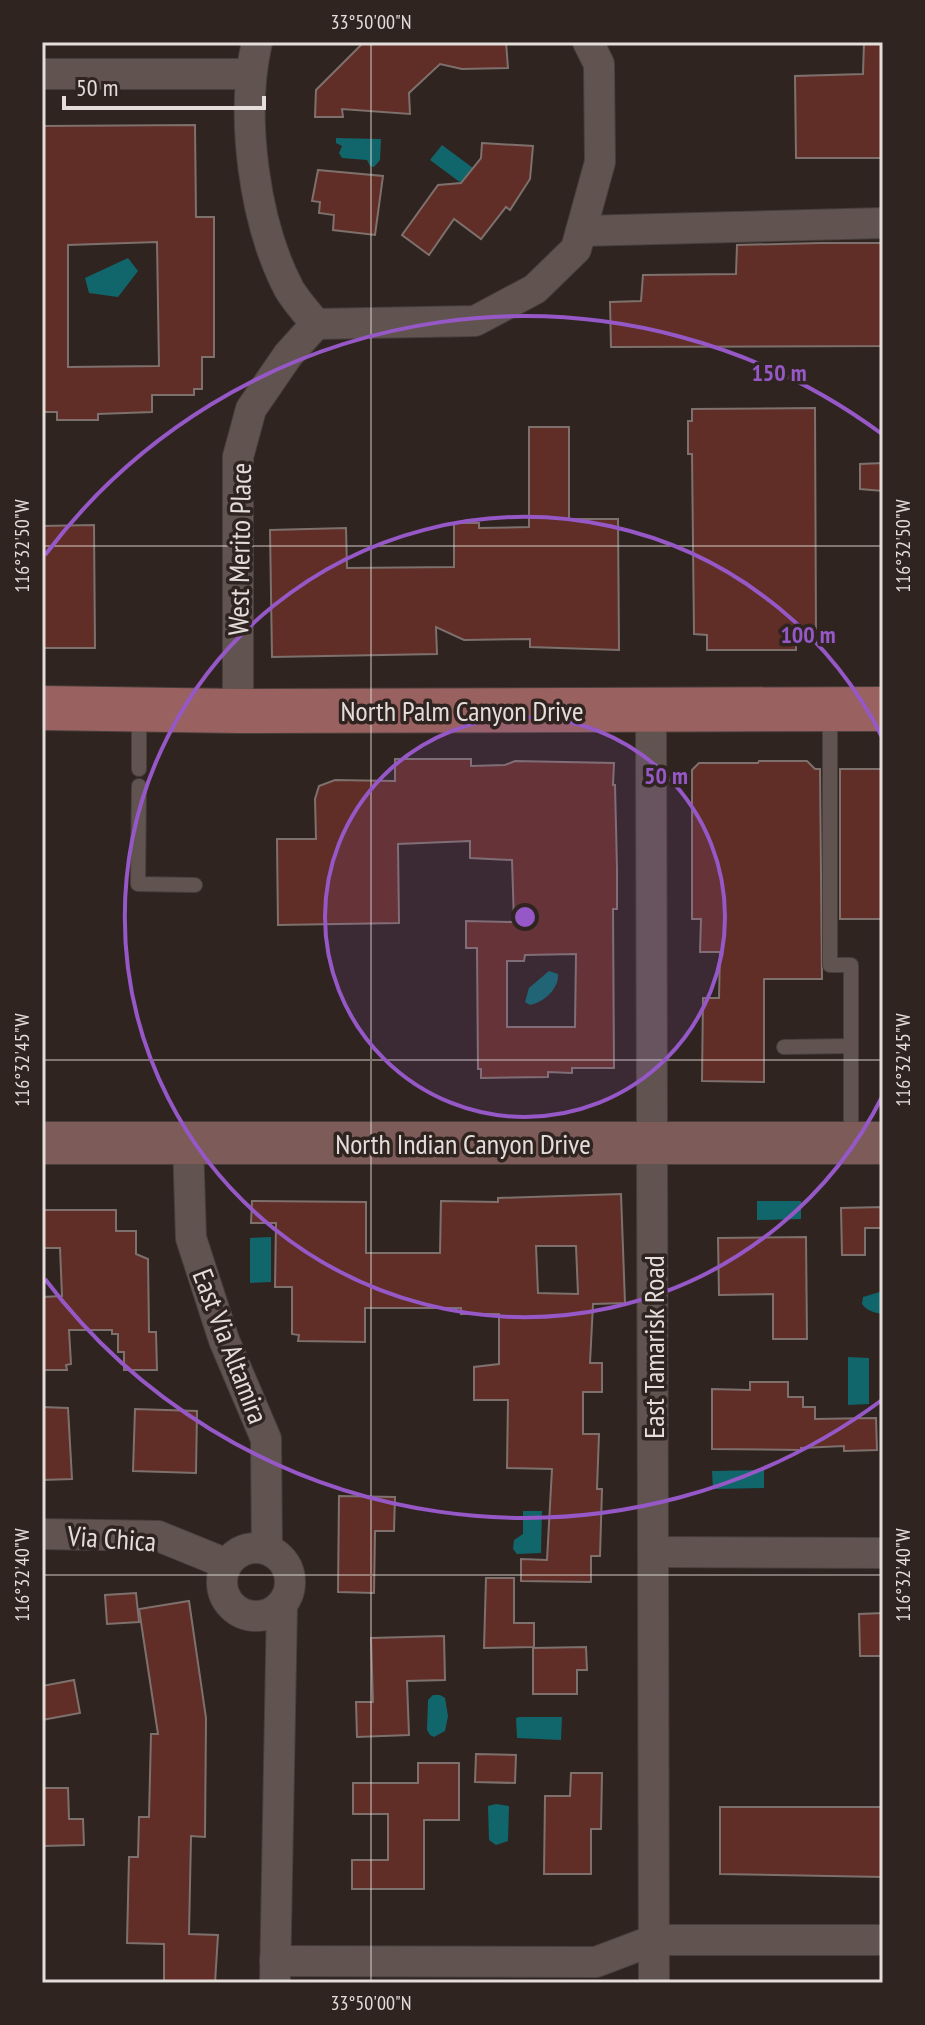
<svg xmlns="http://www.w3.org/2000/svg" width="925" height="2025" viewBox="0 0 925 2025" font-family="'PT Sans Narrow',sans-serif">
	<rect width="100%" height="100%" fill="#2f2420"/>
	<!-- water -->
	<g fill="#11666b">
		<path d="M336,138l45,1 -1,21 -6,7 -4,-1 -3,-6 -25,-2 -3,-5 3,-7 -6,-3z"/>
		<path d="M442,145l31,23 -12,15 -31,-23z"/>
		<path d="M128,258l10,13 -20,26 -29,-4 -4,-15z"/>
		<path d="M549,971l9,3c1,15 -14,28 -28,31l-5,-3 4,-14z"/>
		<path d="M757,1201h44v18l-44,1z"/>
		<path d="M271,1237v45l-21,1v-45z"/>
		<path d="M883,1291v23c-8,-1 -16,-3 -21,-10l1,-7z"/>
		<path d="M848,1357l21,1v46l-21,1z"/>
		<path d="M764,1470v18l-51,1 -1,-18z"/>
		<path d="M523,1511h19l-1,42 -24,1 -4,-5 1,-9 9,-6z"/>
		<path d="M433,1695h7l5,3 3,18 -3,15 -11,6 -4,-2 -3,-5 1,-30z"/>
		<path d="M519,1717h43l-1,23 -44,-2 -1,-20z"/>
		<path d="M496,1804l13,2 -1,35 -12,4 -7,-5 -1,-34z"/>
	</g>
	<!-- building -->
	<g fill="#602e26" stroke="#7e706d" stroke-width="2" fill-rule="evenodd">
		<path d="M364,42h142l2,26 -46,1 -22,-5 -31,29 1,21 -68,-5 1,8h-28l1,-27z"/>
		<path d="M864,42h19v116h-87l-1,-82 68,-2z"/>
		<path d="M195,125l1,92h18v140h-12v32h-8v6h-42v17l-54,2v6h-41v-8h-15v-286zM157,242l2,124 -91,1v-122z"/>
		<path d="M482,143l51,3 -3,33 -20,31 -4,-3 -25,32 -27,-20 -25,36 -27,-20 36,-50 23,-2 20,-25z"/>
		<path d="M318,170l65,6 -8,59 -42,-5 1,-15 -15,-2 1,-11 -8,-1z"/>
		<path d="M820,243h63v103l-272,1 -1,-45 31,-1 2,-26 93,-1 1,-29z"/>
		<path d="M815,408l1,231h-20v11h-89v-15l-13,-1 -2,-180h-4v-33h4v-12z"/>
		<path d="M529,427h40v92h49l1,131 -89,-3v-8l-66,1 -28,-13 1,27 -165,3 -2,-127 76,-2 1,40 107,-1v-44h25v5l50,-1z"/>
		<path d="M883,463v28l-23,-2v-25z"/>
		<path d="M94,525l1,123h-53v-122z"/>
		<path d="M395,759h76v7l34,-1 10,-4 99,2 -1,22h2l2,84v40h-4l1,159h-42v5l-24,-1v5l-67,1v-9h-3l-1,-121h-11v-27l48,1 -2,-62 -42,-2v-17l-72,3 1,79 -121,2 -1,-86h39l-1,-40 4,-13 16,-6 60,1zM576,954l-1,73h-68v-66h17l1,-6z"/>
		<path d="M759,761h48l8,8h5l2,210h-58v103l-62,-1 1,-83h16l1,-46h-20l1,-33h-9v-149l7,-7h59z"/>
		<rect x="840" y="769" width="43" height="150"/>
		<path d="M621,1194l4,109 -32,1 -3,59h12v29h-19v42h16l-2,55h5l-2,67h-9v26l-70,-1v-22l26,1 5,-91 -45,-1 1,-68h-34v-33l25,-3v-50h-38v-6h-96v34l-67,-1 1,-6 -7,-1v-47h-17l1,-64h-25l1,-22 114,1v51h74l1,-52 57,1v-4zM536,1246h40l2,48 -40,-1z"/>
		<path d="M883,1207v21h-18v27h-23l-1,-47z"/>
		<path d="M42,1210h74v21h20v23l12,5 1,73h7l1,38h-33v-18h-6v-18h-6v-4h-43l2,34 -5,1 1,5h-25l1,-73 19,-1 -2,-48h-18z"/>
		<path d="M806,1237l1,102h-34v-45l-54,1 -1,-57z"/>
		<path d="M750,1382h38v15h15v10h12v12l61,-1 1,32 -33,1v-5l-43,2v2l-89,-1v-60l38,1z"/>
		<path d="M42,1407l26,1 4,71 -30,1z"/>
		<path d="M135,1409l62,2 -1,62 -63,-2z"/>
		<path d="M339,1496l56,1 -1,34h-19l-1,62 -36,-1z"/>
		<path d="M486,1578h28v45h20v24l-50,1z"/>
		<path d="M136,1593l3,29 -32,2 -2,-29z"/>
		<path d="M189,1601l17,117 -1,119 -14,-1 -2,98 29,1 -3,48h-51v-39l-37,-1 2,-86h9l1,-40h10l2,-83h7l-19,-125z"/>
		<path d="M883,1613v43h-23l-1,-42z"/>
		<path d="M444,1636l1,44 -38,1 2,54 -52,2 -1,-35h17l-2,-64z"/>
		<path d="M586,1647l1,23h-10v24h-44v-46z"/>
		<path d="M74,1680l6,33 -38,7v-34z"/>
		<path d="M476,1754l40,1 -1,28 -40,-1z"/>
		<path d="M418,1763h41v57h-35v69h-72v-29h36v-46h-35v-31h65z"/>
		<path d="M571,1773h31l-1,56h-10v45h-47l1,-78h25z"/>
		<path d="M42,1788h26l1,31h14l1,26 -42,1z"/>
		<path d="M720,1807h163v70l-163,-3z"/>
	</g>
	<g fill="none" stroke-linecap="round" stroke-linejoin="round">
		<defs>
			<g id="service">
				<path d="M830,713v252h21v174"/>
				<path d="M139,714v55"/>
				<path d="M139,786l-1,98 57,1"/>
				<path d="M784,1047l67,-1"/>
			</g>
			<g id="minor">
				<path d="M257,42c-17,74 -3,180 32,247 7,12 18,24 27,35"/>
				<path d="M42,74h208"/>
				<path d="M581,231l302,-8"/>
				<path d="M316,324l159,-3 60,-32 41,-40 24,-87 -1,-98 -11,-22"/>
				<path d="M651,710l3,1273"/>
				<path d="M238,711v-254l13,-48 37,-54 28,-31"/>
				<path d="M188,1143l3,95 33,102 42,99 1,110"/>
				<path d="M42,1534l116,2 69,28"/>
				<circle cx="256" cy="1582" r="34"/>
				<path d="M654,1552l229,1"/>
				<path d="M275,1961l321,1 58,-22h229"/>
				<path d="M275,1983l7,-379"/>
			</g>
			<path id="secondary" d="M42,1143h841"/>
			<path id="primary" d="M42,708l196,3 645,-2"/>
		</defs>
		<!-- service casing -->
		<use href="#service" stroke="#483f3c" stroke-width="16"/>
		<!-- minor casing -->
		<use href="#minor" stroke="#483f3c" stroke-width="32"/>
		<!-- secondary casing -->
		<use href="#secondary" stroke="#483f3c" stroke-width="44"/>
		<!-- primary casing -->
		<use href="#primary" stroke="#483f3c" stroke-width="46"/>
		<!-- service -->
		<use href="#service" stroke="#615450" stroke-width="14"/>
		<!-- minor -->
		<use href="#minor" stroke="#615450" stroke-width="30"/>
		<!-- secondary -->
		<use href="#secondary" stroke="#7d5b58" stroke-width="42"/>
		<!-- primary -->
		<use href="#primary" stroke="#99615f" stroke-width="44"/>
	</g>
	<!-- ticks -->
	<path fill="none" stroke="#e4ddda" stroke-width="2" stroke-opacity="0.45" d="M371,42v1941M42,546h841M42,1060h841M42,1575h841"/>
	<!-- distance rings -->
	<circle cx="525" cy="917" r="200" fill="#9558c6" fill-opacity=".12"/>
	<g fill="none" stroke="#9558c6" stroke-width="4">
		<circle cx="525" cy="917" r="200"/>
		<path d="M883 1095A400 400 0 1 1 883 739"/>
		<path d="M882 1400A601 601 0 0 1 45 1279M45 555A601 601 0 0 1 882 434"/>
	</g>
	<g text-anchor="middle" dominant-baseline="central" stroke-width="7" stroke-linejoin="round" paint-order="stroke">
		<!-- street labels -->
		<g font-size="28" fill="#e4ddda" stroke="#2f2420">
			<text transform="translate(239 549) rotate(-89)">West Merito Place</text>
			<text x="462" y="710">North Palm Canyon Drive</text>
			<text x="463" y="1143">North Indian Canyon Drive</text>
			<text transform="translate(231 1346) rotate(69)">East Via Altamira</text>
			<text transform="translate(653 1347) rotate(-90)">East Tamarisk Road</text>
			<text transform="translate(112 1538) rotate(4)">Via Chica</text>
		</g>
	</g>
	<circle cx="525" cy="917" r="12" fill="#9558c6" stroke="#2f2420" stroke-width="4"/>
	<g font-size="24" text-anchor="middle" font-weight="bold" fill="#9558c6" stroke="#2f2420" stroke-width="7" stroke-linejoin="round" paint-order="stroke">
		<text x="779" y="381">150 m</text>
		<text x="808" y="643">100 m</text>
		<text x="666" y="784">50 m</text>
	</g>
	<!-- border -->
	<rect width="925" height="2025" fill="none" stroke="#2f2420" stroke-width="88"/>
	<!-- scale -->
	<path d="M64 96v12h200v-12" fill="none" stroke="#e4ddda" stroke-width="4"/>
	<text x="76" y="96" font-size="24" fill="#e4ddda" stroke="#2f2420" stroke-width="6" paint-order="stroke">50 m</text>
	<rect x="44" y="44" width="837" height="1937" fill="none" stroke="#e4ddda" stroke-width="3"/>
	<g font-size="20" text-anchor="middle" fill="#e4ddda">
		<text x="371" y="29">33°50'00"N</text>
		<text transform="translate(903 546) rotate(-90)" y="7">116°32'50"W</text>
		<text transform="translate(22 546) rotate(-90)" y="7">116°32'50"W</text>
		<text transform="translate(22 1060) rotate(-90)" y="7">116°32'45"W</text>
		<text transform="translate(903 1060) rotate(-90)" y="7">116°32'45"W</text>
		<text transform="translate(22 1575) rotate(-90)" y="7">116°32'40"W</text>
		<text transform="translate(903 1575) rotate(-90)" y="7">116°32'40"W</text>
		<text x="371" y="2010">33°50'00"N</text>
	</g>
</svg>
